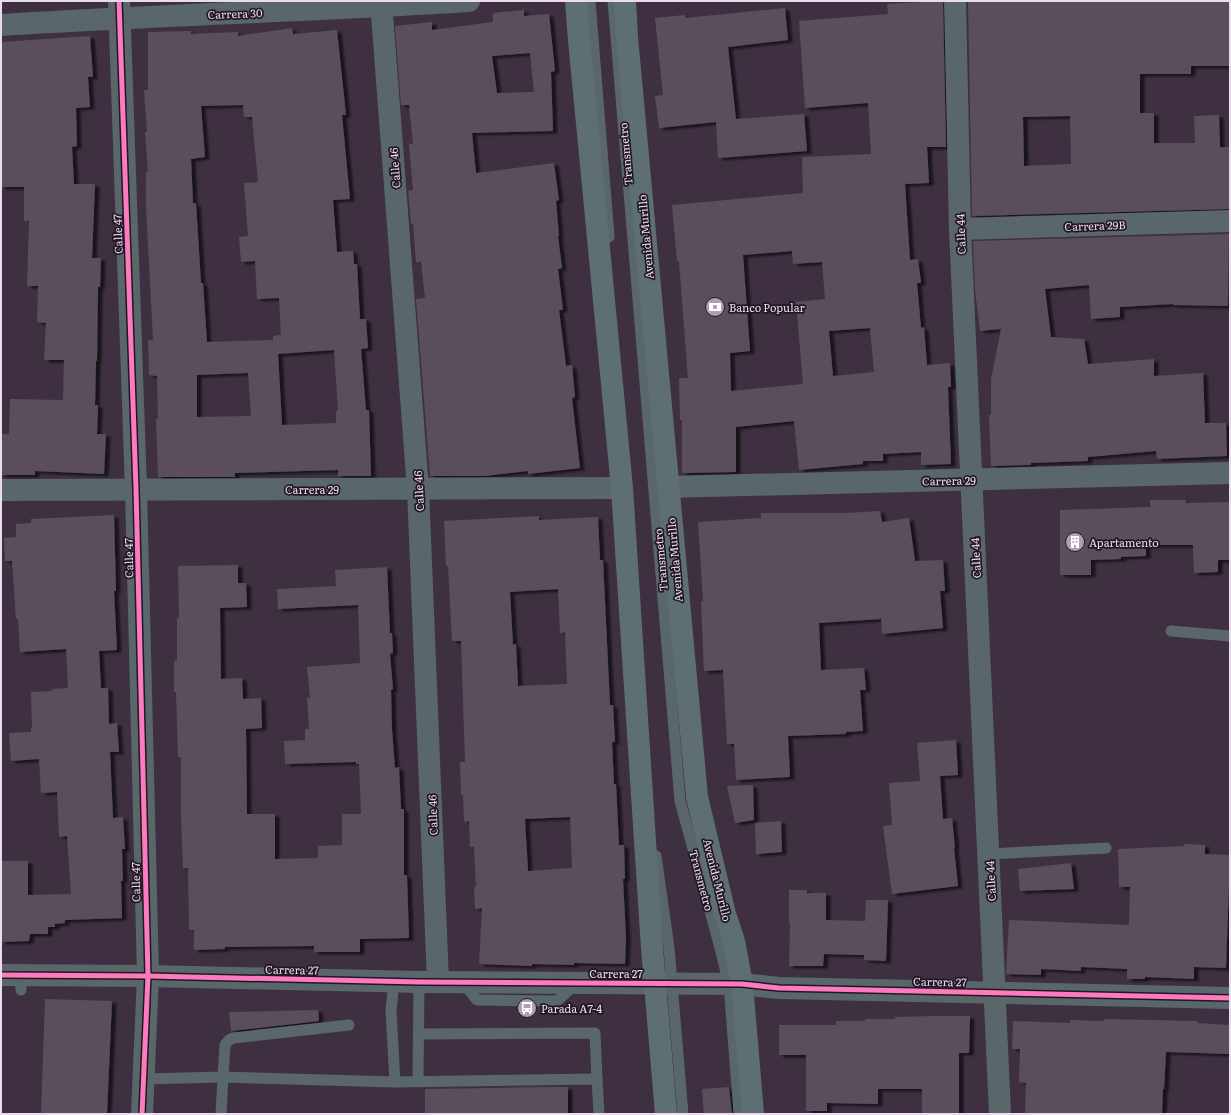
<svg xmlns="http://www.w3.org/2000/svg" width="1231" height="1115" viewBox="0 0 1231 1115" font-family="Literata,serif">
	<defs>
		<filter id="shadow"><feDropShadow dx="4.5" dy="2.5" stdDeviation="1" flood-color="#0009"/></filter>
	</defs>
	<rect width="100%" height="100%" fill="#3e3041"/>
	<!-- building -->
	<g fill="#5a4e5c" fill-rule="evenodd" filter="url(#shadow)">
		<path d="M943,1l3,146h-19l2,36 -24,1 5,76 8,-1 3,24h-4l4,45 3,-1 3,38 23,-2 1,24h-3l3,77 -30,1v-13l-38,2v7h-20v3l-64,6 -5,-49 -58,6v45l-54,1v-53h-2l-1,-42h9l-9,-117h-2l-5,-56 131,-12 -1,-36 69,-3 -3,-51 -63,5 -6,-87 89,-7 -1,-10zM792,251l1,13 29,-2 3,37 -29,3 7,82 -72,7 -1,-38 20,-2 -7,-96zM870,328l4,44 -41,4 -4,-45z"/>
		<path d="M968,1h262v65h-39v8h-51v39h14v30h41l-1,-27 25,-1 1,32h9l1,62 -258,7zM1070,116l1,48 -47,2 -1,-49z"/>
		<path d="M785,8l3,32 -60,7 8,72 68,-5 3,37 -89,7 -2,-36 -57,6 -4,-32 8,-1 -8,-77 30,-3v3z"/>
		<path d="M524,10v6l25,-2 6,57 -4,1 2,59 -81,2 4,40 78,-10 5,37 -3,1 3,35h-1l4,32 -4,1 5,41h-4l7,56 6,-1 3,32 -3,1 8,70 -52,6v-3l-43,5h-55l-14,-177 9,-1 -4,-36h-5l-3,-38h-2l-3,-33 5,-1 -4,-46h4l-4,-39h-8l-6,-79 37,-4v8l61,-8v-9zM530,53l4,39 -37,1 -5,-37z"/>
		<path d="M292,28l1,6 44,-4 9,85h-4l8,84 -17,1 4,52 16,-1 1,13h3l3,55h6l2,29 -7,1 5,61h3l2,66h-33v-6l-103,3v4h-77l-2,-58h2l-1,-43 -8,-1 -1,-35h5l-7,-134v-34h2l-3,-40h2l-3,-42h4v-58l43,-1v3l47,-2v4zM243,105l1,12h8l6,65 -14,1 4,53 -9,1 2,25 14,-1 2,38 22,-1 2,37 -8,1v4l-66,2 -4,-59h-2l-5,-80h-3l-2,-44 14,-2 -4,-51zM334,350l4,61h-2v12l-54,2 -4,-71zM248,373l3,43 -54,1v-42z"/>
		<path d="M90,36l3,41h-5l2,30 -14,1 1,38 -5,1 2,37h21l-3,74h9l-1,29h-2l-1,74h-1l-1,44h3l-1,29h9l-2,40 -69,-3v4h-34v-41h8l1,-35 53,1 1,-40h-20l2,-37 -9,-1 1,-36h-11l2,-65h-5v-34h-23v-145z"/>
		<path d="M1229,234l-1,72 -55,-1v-1l-53,3v10l-29,2 -2,-34 -44,4 6,48 33,2 4,25 66,-5v17l49,-3 2,50h21l1,33 -70,3 -1,-8 -68,6v4l-57,2v2l-40,1 -2,-51h2v-36l10,-50 -21,2 -5,-41 -2,-49z"/>
		<path d="M1150,500h36v3l44,-1v58h-12v12l-24,1 -1,-28h-47v11l-25,1v2l-30,1v15h-31v-65l90,-3z"/>
		<path d="M880,511l2,11 27,-4 6,43 28,-1 2,31h-5l3,37 -61,6 -1,-15 -62,4 2,47 43,-2 2,22h-6l3,41 -17,1v2l-58,2 2,41 -54,3 -2,-36h-7l-4,-74 -19,1 -3,-70h2l-5,-79 63,-4v-5h86z"/>
		<path d="M114,515l2,76h-2l3,59 -18,1 2,37h7l1,36 8,-1 2,29h-9l3,66 10,-1 2,32h-3l1,32h-2l1,37 -57,2v3l-10,1v3h-7v7h-18l-1,7 -28,1v-81h27v34l43,-1 -4,-58 -8,1 -2,-45 -16,1 -2,-34 -28,2 -2,-28 22,-1v-4h1l-1,-36 21,-1v-2l16,-1 -2,-39 -46,3 -2,-33h-2l-4,-58h-7l-1,-23 12,-1v-13l15,-1v-4z"/>
		<path d="M539,516v4l59,-3 2,43h3l7,145h3l2,37h-3l2,42h2l3,61h5l1,34h-2l3,59 -1,26 -51,-1v2l-42,-1v2l-53,-2 3,-56 -7,1 -1,-22h2l-2,-40h-4l-1,-26 -5,1 -1,-27h-2l-1,-33h5l-4,-121h-9l-4,-75h-2l-2,-45zM558,589l2,44 5,-1 2,52 -49,2 -2,-42 -3,1 -3,-53zM570,817l2,51 -44,3 -3,-52z"/>
		<path d="M238,565v18h8l1,24 -27,1 1,71 21,-1 1,21 18,-1 1,30 -16,1 1,85h28v45l43,-1v-12l24,-1v-31h19l-2,-50h-3v-2l-71,2 -1,-23 21,-1v-11h4l-2,-31h3l-3,-31 53,-4 -2,-58 -80,4 -1,-20 59,-3 -1,-16 52,-3 3,66h2l1,20 -3,1 3,35 -2,1 1,40 3,38 4,-1 2,42h3v66h3l2,63 -49,1v13h-46v-6l-89,1v2l-31,1v-20h-5l-1,-62h-5l-2,-52v-59h-3l-2,-65h-2v-31l3,-1v-42h2l-1,-52z"/>
		<path d="M956,740l2,35 -18,1 3,43 9,-1 3,30h-1l4,38 -66,8 -9,-68 9,-1 -3,-42 31,-2 -3,-38z"/>
		<path d="M753,785l1,35 -19,3 -8,-37z"/>
		<path d="M781,821l1,31 -26,2 -1,-31z"/>
		<path d="M1184,844l21,1v9l25,1 -4,113 -32,-1v12l-49,-2v2h-18v-10l-46,-2v4l-40,-2v6l-35,-1 3,-54 120,5 1,-38h-11l-1,-38 66,-3z"/>
		<path d="M1071,863l3,26 -54,2 -2,-22z"/>
		<path d="M789,890h18v3h19v27l39,1 1,-21h22l-2,61 -22,-1v-5l-40,-1 -1,12h-34l1,-43h-1z"/>
		<path d="M45,999l67,2 -5,113h-66z"/>
		<path d="M318,1010l1,11 -88,10 -2,-19z"/>
		<path d="M936,1016h34l-1,37h-10v61h-37v-25h-44v15l-51,-1v8h-21v-56h-27v-30h57v-4h29v-2h30v-2z"/>
		<path d="M1104,1019l94,2v2l32,2 -1,29 -63,-2 -2,37h-1l-1,25h-137l1,-31 -7,-1 1,-33h-8l1,-28 57,2v-3l34,1z"/>
		<path d="M556,1087h12v27h-143v-25z"/>
		<path d="M729,1087l3,27h-28l-2,-25z"/>
	</g>
	<g fill="none" stroke-linecap="round" stroke-linejoin="round">
		<!-- service -->
		<g stroke="#59676b" stroke-width="11">
			<path d="M590,1l19,236"/>
			<path d="M613,1l67,800 39,143 10,40 10,130"/>
			<path d="M1171,631l59,5"/>
			<path d="M989,854l117,-6"/>
			<path d="M656,856l13,92 14,166"/>
			<path d="M21,975v15"/>
			<path d="M394,981l-3,30 4,71"/>
			<path d="M463,983l14,17 80,1 18,-16"/>
			<path d="M419,1034l176,-1 2,46"/>
			<path d="M143,1079l80,-2 2,-32 4,-5 4,-2 116,-13"/>
			<path d="M418,1081l1,-99"/>
			<path d="M221,1114l2,-37 172,5 202,-3 2,35"/>
		</g>
		<!-- minor -->
		<g stroke="#59676b" stroke-width="22">
			<path d="M119,1l17,488 12,487 -6,138"/>
			<path d="M381,1l37,488 20,493"/>
			<path d="M955,1l5,228 40,885"/>
			<path d="M1,25c156,-10 312,-14 468,-24"/>
			<path d="M960,229l270,-8"/>
			<path d="M667,487l563,-14"/>
			<path d="M1,490l621,-2"/>
		</g>
		<!-- tertiary -->
		<path stroke="#59676b" stroke-width="22" d="M1,975l147,1 271,6 323,2 37,4 451,10"/>
		<!-- primary -->
		<g stroke="#5e6f74" stroke-width="22">
			<path d="M576,1l3,39 43,448 30,460 14,166"/>
			<path d="M625,1l2,36 70,760 28,117 9,27 8,43 11,130"/>
		</g>
		<defs>
			<g id="cycleway">
				<path d="M119,1l17,488 12,487 -6,138"/>
				<path d="M1,975l147,1 271,6 323,2 37,4 451,10"/>
			</g>
		</defs>
		<!-- cycleway casing -->
		<use href="#cycleway" stroke="#221725" stroke-width="8"/>
		<!-- cycleway -->
		<use href="#cycleway" stroke="#fd7abc" stroke-width="5"/>
	</g>
	<!-- icons -->
	<defs>
		<symbol id="bank-disc" viewBox="-11 -11 22 22"><circle r="9.5" fill="#ae9fb1" stroke="#221725"/><path d="M-6-4H6V4H-6ZM0-2.3a2.3 2.3 0 1 0 0 4.6a2.3 2.3 0 1 0 0-4.6Z" fill="#fff"/></symbol>
		<symbol id="building-disc" viewBox="-11 -11 22 22"><circle r="9.5" fill="#ae9fb1" stroke="#221725"/><path d="M-4-6H4V6H1V3H-1V6H-4ZM-2.5-4.3h1.7v1.8h-1.7ZM.8-4.3h1.7v1.8H.8ZM-2.5-1h1.7V.8h-1.7ZM.8-1h1.7V.8H.8Z" fill="#fff"/></symbol>
		<symbol id="bus-disc" viewBox="-11 -11 22 22"><circle r="9.5" fill="#ae9fb1" stroke="#221725"/><path d="M-5-6H5V4H4V6H2V4H-2V6H-4V4H-5ZM-3.5-4V0h7V-4ZM-3.5 1.2v1.5H-2V1.2ZM2 1.2v1.5H3.5V1.2Z" fill="#fff"/></symbol>
	</defs>
	<g fill-rule="evenodd">
		<use href="#bank-disc" x="704" y="296" width="22" height="22"/>
		<use href="#building-disc" x="1064" y="531" width="22" height="22"/>
		<use href="#bus-disc" x="516" y="997" width="22" height="22"/>
	</g>
	<g text-anchor="middle" dominant-baseline="central" stroke-width="3.5" stroke-linejoin="round" paint-order="stroke">
		<!-- street labels -->
		<g font-size="11" fill="#ebdbee" stroke="#221725">
			<text transform="translate(235 13) rotate(-2)">Carrera 30</text>
			<text transform="translate(625 154) rotate(-95)">Transmetro</text>
			<text transform="translate(394 168) rotate(-94)">Calle 46</text>
			<text transform="translate(1095 225) rotate(-2)">Carrera 29B</text>
			<text transform="translate(117 234) rotate(-92)">Calle 47</text>
			<text transform="translate(960 234) rotate(-92)">Calle 44</text>
			<text transform="translate(645 237) rotate(-95)">Avenida Murillo</text>
			<text transform="translate(949 480) rotate(-1)">Carrera 29</text>
			<text x="312" y="489">Carrera 29</text>
			<text transform="translate(418 491) rotate(-93)">Calle 46</text>
			<text transform="translate(128 558) rotate(-91)">Calle 47</text>
			<text transform="translate(975 558) rotate(-93)">Calle 44</text>
			<text transform="translate(660 560) rotate(-95)">Transmetro</text>
			<text transform="translate(674 560) rotate(-95)">Avenida Murillo</text>
			<text transform="translate(432 815) rotate(-92)">Calle 46</text>
			<text transform="translate(702 880) rotate(75)">Transmetro</text>
			<text transform="translate(718 880) rotate(76)">Avenida Murillo</text>
			<text transform="translate(990 881) rotate(-93)">Calle 44</text>
			<text transform="translate(135 882) rotate(-91)">Calle 47</text>
			<text transform="translate(292 969) rotate(1)">Carrera 27</text>
			<text x="616" y="973">Carrera 27</text>
			<text transform="translate(940 981) rotate(1)">Carrera 27</text>
		</g>
		<!-- poi labels -->
		<g font-size="11" fill="#ebdbee" stroke="#221725" text-anchor="start">
			<text x="729" y="307">Banco Popular</text>
			<text x="1089" y="542">Apartamento</text>
			<text x="541" y="1008">Parada A7-4</text>
		</g>
	</g>
	<!-- border -->
	<rect width="1231" height="1115" fill="none" stroke="#ebdbee" stroke-width="4"/>
</svg>
